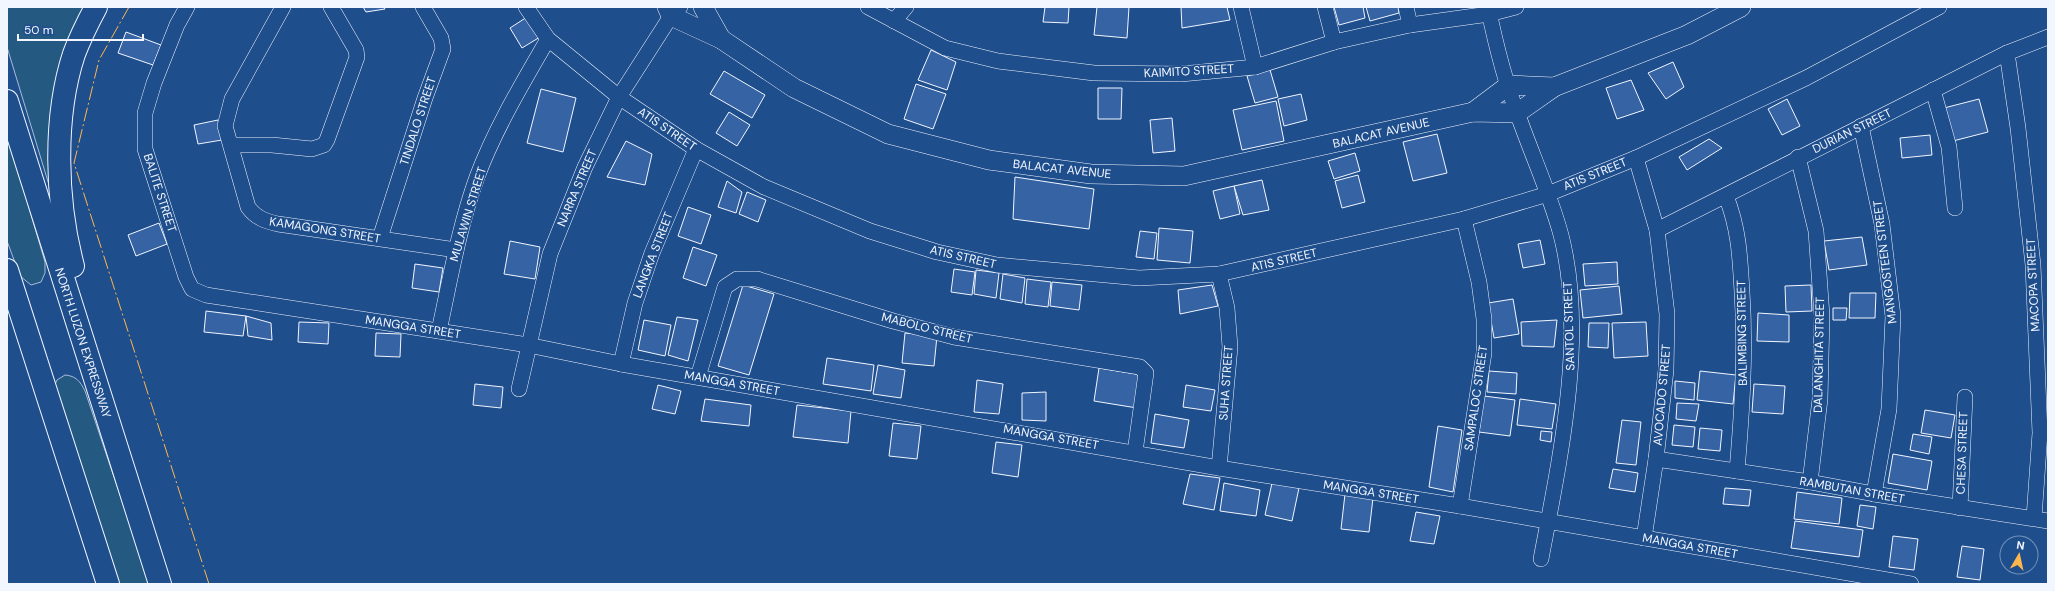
<svg xmlns="http://www.w3.org/2000/svg" width="2055" height="591" viewBox="0 0 2055 591" font-family="'DM Sans',sans-serif">
	<rect width="100%" height="100%" fill="#1f4e8c"/>
	<!-- green -->
	<g fill="#245a82" stroke="#a8bbd7">
		<path d="M7,7h82l-40,178 -42,-138z"/>
		<path d="M7,133l38,129v11l-4,9 -10,3 -11,-9 -13,-35z"/>
		<path d="M65,375c11,1 15,6 20,16l65,193h-34l-62,-197 3,-7z"/>
	</g>
	<!-- building -->
	<g fill="#3563a3" stroke="#f2f6ff">
		<path d="M363,7h21l1,2 -19,3z"/>
		<path d="M1045,7h24l-1,16 -25,-1z"/>
		<path d="M1097,7h32l-2,31 -33,-3z"/>
		<path d="M1181,7h46l3,13 -48,8z"/>
		<path d="M1334,7h29l2,11 -26,7z"/>
		<path d="M1366,7h32l1,6 -29,8z"/>
		<path d="M527,17l13,20 -18,11 -12,-20z"/>
		<path d="M126,32l35,13 -8,20 -35,-12z"/>
		<path d="M931,50l25,12 -9,28 -29,-10z"/>
		<path d="M1673,62l11,25 -18,12 -18,-26z"/>
		<path d="M1270,70l8,27 -23,6 -8,-27z"/>
		<path d="M724,71l41,24 -13,23 -42,-24z"/>
		<path d="M1631,80l13,30 -27,9 -11,-31z"/>
		<path d="M916,84l30,10 -13,35 -29,-10z"/>
		<path d="M1098,88h24l-1,31h-23z"/>
		<path d="M541,89l35,9 -13,54 -36,-9z"/>
		<path d="M1301,94l6,26 -23,6 -6,-27z"/>
		<path d="M1787,99l13,27 -18,9 -14,-26z"/>
		<path d="M1979,99l9,33 -35,9 -9,-33z"/>
		<path d="M1276,101l8,40 -42,9 -9,-40z"/>
		<path d="M729,112l21,13 -13,21 -21,-13z"/>
		<path d="M1172,118l3,33 -22,2 -3,-33z"/>
		<path d="M218,120l4,20 -24,4 -4,-19z"/>
		<path d="M1437,134l10,39 -34,8 -10,-39z"/>
		<path d="M1930,135l2,20 -30,3 -2,-20z"/>
		<path d="M1709,139l13,9 -35,22 -8,-13z"/>
		<path d="M626,141l26,13 -7,31 -38,-8z"/>
		<path d="M1355,153l5,18 -26,8 -6,-18z"/>
		<path d="M1358,175l7,27 -23,6 -7,-27z"/>
		<path d="M1015,177l79,12 -5,40 -76,-10z"/>
		<path d="M1262,180l7,30 -26,5 -9,-29z"/>
		<path d="M727,181l15,11 -6,21 -18,-6z"/>
		<path d="M1234,186l6,28 -20,5 -7,-28z"/>
		<path d="M747,192l19,8 -8,22 -19,-8z"/>
		<path d="M688,207l23,8 -10,29 -23,-8z"/>
		<path d="M159,223l8,21 -31,12 -8,-21z"/>
		<path d="M1159,228l34,3 -3,32 -33,-3z"/>
		<path d="M1140,231l17,2 -3,26 -18,-2z"/>
		<path d="M1862,237l5,28 -38,5 -5,-29z"/>
		<path d="M1540,240l5,24 -22,4 -5,-24z"/>
		<path d="M510,241l30,6 -5,32 -31,-5z"/>
		<path d="M693,247l24,8 -11,31 -23,-8z"/>
		<path d="M1617,262l1,22 -33,2 -2,-22z"/>
		<path d="M415,264l28,4 -4,24 -27,-4z"/>
		<path d="M954,269l21,3 -3,23 -21,-3z"/>
		<path d="M976,270l23,3 -3,25 -22,-4z"/>
		<path d="M1003,274l22,4 -3,25 -22,-4z"/>
		<path d="M1027,279l24,3 -3,25 -23,-3z"/>
		<path d="M1052,282l30,3 -3,25 -29,-4z"/>
		<path d="M743,285l31,9 -25,81 -31,-9z"/>
		<path d="M1212,285l6,21 -38,8 -2,-24z"/>
		<path d="M1811,285l1,26 -26,1 -1,-26z"/>
		<path d="M1619,286l3,28 -39,4 -3,-28z"/>
		<path d="M1850,293h26l-1,25h-26z"/>
		<path d="M1513,299l6,35 -25,4 -6,-35z"/>
		<path d="M1833,308h14l-1,12h-13z"/>
		<path d="M206,311l40,5 -3,20 -39,-4z"/>
		<path d="M1758,313l31,2v27l-32,-1z"/>
		<path d="M246,316l25,7 1,17 -24,-4z"/>
		<path d="M677,317l21,3 -10,41 -20,-6z"/>
		<path d="M644,320l27,5 -6,31 -27,-6z"/>
		<path d="M1557,320l-3,27 -32,-1 -1,-24z"/>
		<path d="M299,322l30,1 -1,21 -30,-2z"/>
		<path d="M1646,322l2,34 -34,2 -2,-35z"/>
		<path d="M1589,323h20l-1,25 -20,-1z"/>
		<path d="M376,333l25,1 -1,23 -25,-1z"/>
		<path d="M905,333l32,3 -3,30 -32,-3z"/>
		<path d="M827,358l47,7 -3,26 -48,-7z"/>
		<path d="M878,365l27,5 -4,28 -28,-4z"/>
		<path d="M1099,368l43,7 -5,33 -43,-7z"/>
		<path d="M1489,371l28,2 -1,21 -29,-2z"/>
		<path d="M1700,371l36,4 -3,29 -36,-4z"/>
		<path d="M977,380l26,4 -4,30 -25,-2z"/>
		<path d="M1675,381l20,2 -1,17 -19,-2z"/>
		<path d="M475,384l28,3 -2,21 -28,-3z"/>
		<path d="M1754,384l31,2 -2,28 -31,-2z"/>
		<path d="M658,385l23,6 -6,23 -23,-5z"/>
		<path d="M1186,385l29,5 -4,21 -28,-4z"/>
		<path d="M1046,392v29l-24,-1v-27z"/>
		<path d="M1484,396l31,4 -5,36 -31,-4z"/>
		<path d="M705,399l46,6 -2,21 -48,-5z"/>
		<path d="M1520,399l36,5 -4,25 -35,-4z"/>
		<path d="M1677,403l22,1 -3,17 -20,-2z"/>
		<path d="M797,405l54,6 -3,32 -55,-6z"/>
		<path d="M1925,410l30,5 -4,23 -30,-5z"/>
		<path d="M1155,414l34,6 -5,28 -33,-5z"/>
		<path d="M1622,420l19,2 -5,43 -20,-2z"/>
		<path d="M893,423l28,3 -4,33 -28,-3z"/>
		<path d="M1674,425l21,2 -2,20 -21,-2z"/>
		<path d="M1438,426l24,4 -9,62 -24,-5z"/>
		<path d="M1700,428l22,2 -2,21 -22,-2z"/>
		<path d="M1541,431l11,1 -1,10 -11,-2z"/>
		<path d="M1913,434l19,3 -3,17 -19,-4z"/>
		<path d="M996,442l26,3 -4,32 -26,-4z"/>
		<path d="M1893,454l39,7 -5,29 -39,-7z"/>
		<path d="M1613,469l25,4 -3,19 -26,-4z"/>
		<path d="M1190,474l30,4 -6,32 -31,-6z"/>
		<path d="M1224,483l36,7 -4,26 -36,-5z"/>
		<path d="M1272,483l27,5 -7,33 -27,-6z"/>
		<path d="M1725,488l26,2 -2,16 -26,-2z"/>
		<path d="M1797,492l45,6 -3,26 -45,-5z"/>
		<path d="M1345,494l28,4 -4,34 -28,-3z"/>
		<path d="M1860,505l16,2 -3,22 -16,-3z"/>
		<path d="M1416,512l24,4 -6,28 -24,-3z"/>
		<path d="M1795,521l68,9 -4,27 -68,-9z"/>
		<path d="M1893,536l25,3 -4,31 -25,-3z"/>
		<path d="M1962,546l22,3 -4,31 -23,-3z"/>
	</g>
	<g fill="none" stroke-linecap="round" stroke-linejoin="round">
		<defs>
			<g id="minor">
				<path d="M187,7l-10,18 -23,58 -9,30v36l41,128 6,12 14,6 322,50 93,19 598,104 241,38 451,78"/>
				<path d="M283,7l-51,92 -7,27 23,81c8,11 17,14 30,17l178,26"/>
				<path d="M526,7l22,32 71,58 77,52 68,38 106,44 67,21 60,13 142,13 80,-4 245,-55 84,-25 88,-36 170,-80 133,-71"/>
				<path d="M868,7l77,41 53,13 96,12 87,1 74,-7 79,-25 76,-17 79,-11 27,-7"/>
				<path d="M1241,7l14,60"/>
				<path d="M1325,7l9,35"/>
				<path d="M1406,7l4,18"/>
				<path d="M1488,7c7,34 17,75 30,108 14,40 32,79 43,120 26,101 -1,223 -20,324"/>
				<path d="M894,21l12,-14"/>
				<path d="M2007,53l11,75 15,137 7,168 -6,85"/>
				<path d="M1933,90l16,57 6,61"/>
				<path d="M1861,126l21,98 11,92 -4,93 -15,85"/>
				<path d="M231,145h41l40,4 12,-4 3,-5 30,-83 -1,-7 -25,-43"/>
				<path d="M1798,157l18,74 6,85 -2,83 -10,83"/>
				<path d="M1636,158l21,72 10,84 -1,56 -10,89 -12,79"/>
				<path d="M1726,196c13,33 14,61 16,96 4,60 0,119 -5,179"/>
				<path d="M1657,230l350,-177 41,-16"/>
				<path d="M380,238l45,-140 18,-49 -2,-11 -18,-31"/>
				<path d="M1219,274l8,34 3,39 -11,121"/>
				<path d="M439,331c11,-51 20,-104 38,-154 18,-48 45,-93 71,-138"/>
				<path d="M621,364l14,-61 17,-50 44,-104"/>
				<path d="M698,377l27,-90 12,-8h20l136,42 61,16 186,30 6,6 -11,79"/>
				<path d="M519,389l31,-135 35,-87 34,-70 52,-81 9,-9"/>
				<path d="M1656,459l154,23 64,12 174,27"/>
				<path d="M1460,506l24,-153v-34l-5,-37 -15,-63"/>
				<path d="M1960,508l5,-111"/>
			</g>
			<g id="tertiary">
				<path d="M667,7l4,9 50,23 73,49 94,46 101,26 102,14 93,2 289,-64 44,1 37,-26 133,-52 54,-28"/>
				<path d="M703,7l18,32"/>
				<path d="M1473,112l36,-27 45,2"/>
			</g>
			<g id="motorway">
				<path d="M7,101l153,483"/>
				<path d="M73,266c-17,-64 -20,-148 1,-212 6,-16 14,-32 22,-47"/>
				<path d="M7,270l101,314"/>
			</g>
		</defs>
		<!-- minor casing -->
		<use href="#minor" stroke="#f2f6ff" stroke-width="16"/>
		<!-- tertiary casing -->
		<use href="#tertiary" stroke="#f2f6ff" stroke-width="20"/>
		<!-- motorway casing -->
		<use href="#motorway" stroke="#f2f6ff" stroke-width="24"/>
		<!-- minor -->
		<use href="#minor" stroke="#1f4e8c" stroke-width="15"/>
		<!-- tertiary -->
		<use href="#tertiary" stroke="#1f4e8c" stroke-width="19"/>
		<!-- motorway -->
		<use href="#motorway" stroke="#1f4e8c" stroke-width="22"/>
		<!-- power -->
		<path stroke="#ffb74d" stroke-width="1" stroke-dasharray="14 3 2 3" stroke-linecap="butt" d="M129,7l-30,53 -25,103 135,421"/>
	</g>
	<g text-anchor="middle" dominant-baseline="central" stroke-width="3" stroke-linejoin="round" paint-order="stroke">
		<!-- street labels -->
		<g font-size="12" fill="#f2f6ff" stroke="#1f4e8c">
			<text transform="translate(1189 71) rotate(-3)">KAIMITO STREET</text>
			<text transform="translate(418 121) rotate(-72)">TINDALO STREET</text>
			<text transform="translate(667 129) rotate(34)">ATIS STREET</text>
			<text transform="translate(1852 131) rotate(-26)">DURIAN STREET</text>
			<text transform="translate(1381 133) rotate(-13)">BALACAT AVENUE</text>
			<text transform="translate(1062 169) rotate(6)">BALACAT AVENUE</text>
			<text transform="translate(1595 174) rotate(-22)">ATIS STREET</text>
			<text transform="translate(577 188) rotate(-67)">NARRA STREET</text>
			<text transform="translate(160 193) rotate(72)">BALITE STREET</text>
			<text transform="translate(468 214) rotate(-73)">MULAWIN STREET</text>
			<text transform="translate(325 230) rotate(9)">KAMAGONG STREET</text>
			<text transform="translate(653 255) rotate(-69)">LANGKA STREET</text>
			<text transform="translate(963 257) rotate(13)">ATIS STREET</text>
			<text transform="translate(1284 260) rotate(-13)">ATIS STREET</text>
			<text transform="translate(1885 262) rotate(-97)">MANGOSTEEN STREET</text>
			<text transform="translate(2033 285) rotate(-93)">MACOPA STREET</text>
			<text transform="translate(1569 326) rotate(-92)">SANTOL STREET</text>
			<text transform="translate(413 327) rotate(9)">MANGGA STREET</text>
			<text transform="translate(927 328) rotate(14)">MABOLO STREET</text>
			<text transform="translate(1742 333) rotate(-91)">BALIMBING STREET</text>
			<text transform="translate(83 343) rotate(72)">NORTH LUZON EXPRESSWAY</text>
			<text transform="translate(1819 355) rotate(-89)">DALANGHITA STREET</text>
			<text transform="translate(732 383) rotate(10)">MANGGA STREET</text>
			<text transform="translate(1226 383) rotate(-86)">SUHA STREET</text>
			<text transform="translate(1662 395) rotate(-85)">AVOCADO STREET</text>
			<text transform="translate(1476 398) rotate(-82)">SAMPALOC STREET</text>
			<text transform="translate(1051 437) rotate(10)">MANGGA STREET</text>
			<text transform="translate(1962 453) rotate(-88)">CHESA STREET</text>
			<text transform="translate(1852 490) rotate(10)">RAMBUTAN STREET</text>
			<text transform="translate(1371 492) rotate(9)">MANGGA STREET</text>
			<text transform="translate(1690 546) rotate(10)">MANGGA STREET</text>
		</g>
	</g>
	<!-- border -->
	<rect width="2055" height="591" fill="none" stroke="#f2f6ff" stroke-width="16"/>
	<!-- north arrow -->
	<g transform="translate(2019 555) rotate(9)"><circle r="19" fill="#1f4e8c" stroke="#7391ba"/>
	<path d="M0-3L7 15L0 10L-7 15Z" fill="#ffb74d"/>
	<text y="-6" font-size="11" font-weight="bold" text-anchor="middle" fill="#f2f6ff">N</text>
	</g>
	<!-- scale -->
	<path d="M18 34v6h125v-6" fill="none" stroke="#f2f6ff" stroke-width="2"/>
	<text x="24" y="34" font-size="12" fill="#f2f6ff" stroke="#1f4e8c" stroke-width="3" paint-order="stroke">50 m</text>
</svg>
